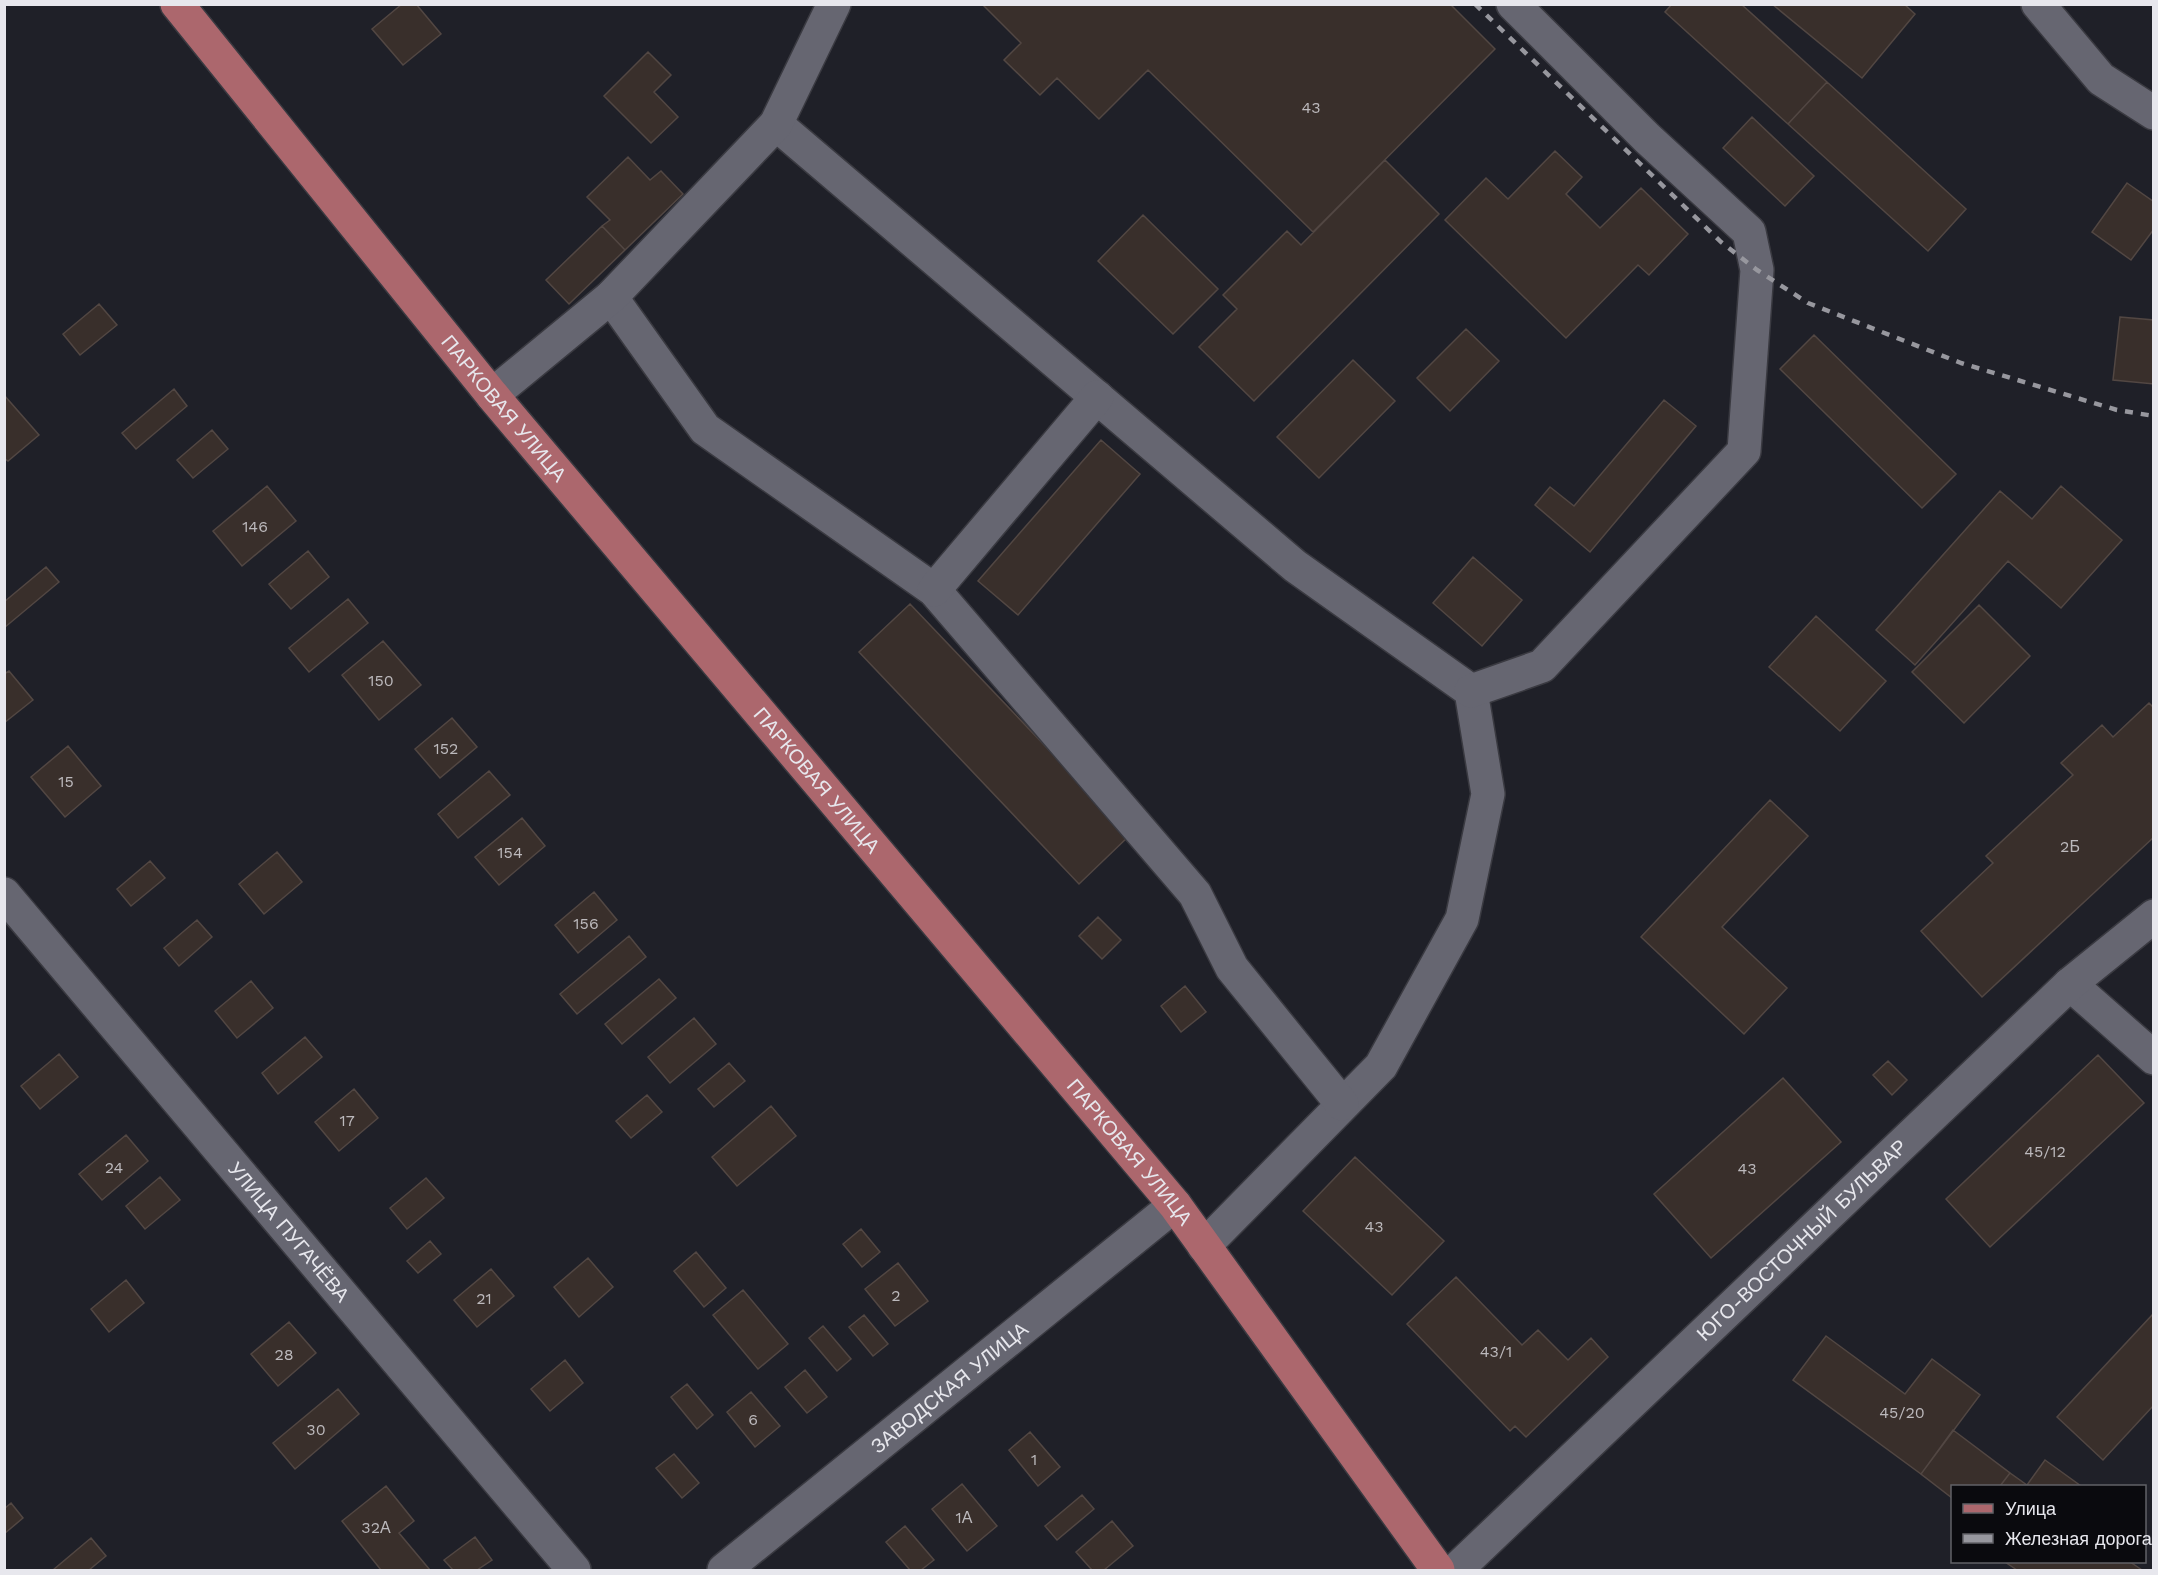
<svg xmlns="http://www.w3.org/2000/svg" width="2158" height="1575" viewBox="0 0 2158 1575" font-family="'Work Sans',sans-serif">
	<rect width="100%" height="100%" fill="#1f2028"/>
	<!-- building -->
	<path fill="#392f2b" stroke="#524743" stroke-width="1.5" d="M402 4H416L441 34 403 65 372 29Z
		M982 4H1450L1495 49 1313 232 1148 70 1099 119 1057 78 1040 95 1004 60 1021 43Z
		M1672 4H1741L1827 82 1788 124 1665 12Z
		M1772 4H1904L1915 14 1862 78Z
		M648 52 671 75 654 92 678 117 651 143 604 96Z
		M1827 82 1966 209 1928 251 1788 124Z
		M1752 117 1814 176 1785 206 1723 148Z
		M1555 151 1582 177 1566 194 1600 228 1641 188 1688 234 1649 275 1638 265 1566 338 1445 220 1486 178 1508 199Z
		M628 157 650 180 661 171 683 194 625 250 602 226 610 220 587 197Z
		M1385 160 1439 214 1254 401 1199 347 1237 309 1223 295 1287 231 1301 245Z
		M2127 183 2154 202V229L2131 260 2092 232Z
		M1143 215 1218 289 1173 334 1098 261Z
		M602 226 625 250 569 304 546 280Z
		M99 304 117 325 80 355 63 334Z
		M2120 317 2154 320V384L2113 380Z
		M1466 329 1499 361 1450 411 1417 378Z
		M1814 335 1956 474 1922 508 1780 369Z
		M1353 360 1395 401 1319 478 1277 437Z
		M174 389 187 406 136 449 122 433Z
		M4 395 39 435 8 461 4 458Z
		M1664 400 1696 426 1590 552 1535 505 1550 487 1574 506Z
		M212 430 228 449 193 478 177 460Z
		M1101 440 1140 474 1018 615 978 581Z
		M267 486 296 521 242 566 213 531Z
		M2061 486 2122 540 2061 608 2008 561 1915 665 1876 630 2000 491 2032 519Z
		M308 551 329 577 291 609 269 584Z
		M1473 557 1522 600 1482 646 1433 603Z
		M46 567 59 582 4 628V602Z
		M348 599 368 623 309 672 289 648Z
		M910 604 1130 835 1079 884 859 652Z
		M1979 605 2030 656 1964 723 1912 672Z
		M1816 616 1886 681 1840 731 1769 667Z
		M383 641 421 685 379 720 342 675Z
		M9 671 33 700 4 723V674Z
		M2149 703 2154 708V837L1982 997 1921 931 1993 863 1986 856 2073 775 2061 763 2102 725 2113 737Z
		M452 718 477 747 440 778 415 749Z
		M68 746 101 786 65 817 31 777Z
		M489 771 510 795 458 838 438 814Z
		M1770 800 1808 836 1722 927 1787 988 1744 1034 1641 937Z
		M522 818 545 846 499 885 475 857Z
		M277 852 302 882 264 914 239 884Z
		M150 861 165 878 131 906 117 889Z
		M594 892 617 920 578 953 555 925Z
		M1098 917 1121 940 1102 959 1079 936Z
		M197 920 212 937 179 966 164 948Z
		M629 936 646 957 577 1014 560 994Z
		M659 979 676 998 622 1044 605 1024Z
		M251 981 273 1008 237 1038 215 1011Z
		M1185 986 1206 1012 1181 1032 1161 1006Z
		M694 1018 716 1044 670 1083 648 1057Z
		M305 1037 322 1057 278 1094 262 1073Z
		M59 1054 78 1077 40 1109 21 1086Z
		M2098 1055 2144 1103 1990 1247 1946 1199Z
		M1888 1061 1907 1080 1892 1095 1873 1075Z
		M729 1063 745 1081 714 1107 698 1089Z
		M1783 1078 1841 1142 1711 1258 1654 1194Z
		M354 1089 378 1118 339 1151 315 1122Z
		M647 1095 662 1112 631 1138 616 1121Z
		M771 1106 796 1136 737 1186 712 1157Z
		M126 1135 148 1161 102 1200 79 1174Z
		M1355 1157 1444 1241 1392 1295 1303 1211Z
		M160 1177 180 1200 145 1229 126 1206Z
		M426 1178 444 1198 407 1229 390 1208Z
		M861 1229 880 1252 862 1267 843 1244Z
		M430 1241 441 1254 418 1273 407 1261Z
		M696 1252 726 1288 704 1307 674 1271Z
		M588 1258 613 1287 579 1317 554 1287Z
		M898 1263 928 1301 895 1326 865 1289Z
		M491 1269 514 1296 477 1327 454 1300Z
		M1456 1277 1522 1345 1538 1330 1568 1360 1591 1338 1608 1357 1526 1437 1515 1426 1510 1431 1407 1324Z
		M126 1280 144 1303 109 1332 91 1309Z
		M743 1290 788 1344 758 1369 713 1315Z
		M2154 1313V1405L2103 1460 2057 1417Z
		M864 1315 888 1344 873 1356 849 1327Z
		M289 1322 316 1353 278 1386 251 1354Z
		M823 1326 851 1359 837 1371 809 1338Z
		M1826 1336 1905 1394 1932 1359 1980 1395 1921 1474 1793 1380Z
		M565 1360 583 1383 550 1411 531 1389Z
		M805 1370 827 1397 807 1413 785 1387Z
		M687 1384 713 1415 697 1429 671 1397Z
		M338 1389 359 1414 295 1469 273 1443Z
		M751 1392 780 1426 755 1447 727 1412Z
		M1953 1430 2010 1473 2000 1486H1952V1498L1921 1474Z
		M1030 1432 1060 1467 1038 1486 1009 1450Z
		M674 1454 699 1483 682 1498 656 1468Z
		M2045 1460 2081 1486H2000L2010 1473 2027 1485Z
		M962 1484 997 1526 967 1551 932 1509Z
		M386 1486 414 1521 399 1533 430 1570H381L342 1521Z
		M1082 1495 1094 1509 1057 1540 1045 1526Z
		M11 1503 23 1518 4 1534V1509Z
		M1112 1521 1133 1546 1104 1570H1092L1076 1552Z
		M905 1526 934 1560 921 1570H910L886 1542Z
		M475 1537 492 1560 477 1570H453L444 1560Z
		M91 1538 106 1556 89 1570H53Z
		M2005 1562H2130L2142 1570H2017Z"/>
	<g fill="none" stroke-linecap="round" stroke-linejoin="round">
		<defs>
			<g id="minor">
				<path d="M2038 4 2101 79 2154 113"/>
				<path d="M776 124 1295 566 1471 691 1488 794 1462 919 1381 1066 1204 1246"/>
				<path d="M611 297 705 429 934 590 1195 894 1232 968 1342 1104"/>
				<path d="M492 395 611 297 776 124 834 4"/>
				<path d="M934 590 1097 397"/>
				<path d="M1471 691 1542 666 1744 451 1757 270 1749 232 1647 138 1513 4"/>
				<path id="s1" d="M4 894 574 1570"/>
				<path d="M2070 984 2154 1058"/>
				<path id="s2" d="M724 1570 1175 1205"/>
				<path id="s3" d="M1456 1570 2070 984 2154 916"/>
			</g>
			<g id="major">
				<path id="s4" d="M177 4 492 395 1175 1205 1438 1570"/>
			</g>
		</defs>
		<!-- minor casing -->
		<use href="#minor" stroke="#3a3a41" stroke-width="36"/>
		<!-- major casing -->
		<use href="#major" stroke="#3a3a41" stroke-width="36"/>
		<!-- minor -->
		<use href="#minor" stroke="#666671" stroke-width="33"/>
		<!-- major -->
		<use href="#major" stroke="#ac676d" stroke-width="33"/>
		<!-- rail -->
		<path stroke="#97979e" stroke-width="4.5" stroke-dasharray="8 8" stroke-linecap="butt" d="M1475 4 1721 242 1757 270 1808 303 1961 363 2117 410 2154 416"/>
	</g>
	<g text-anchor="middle" stroke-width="4.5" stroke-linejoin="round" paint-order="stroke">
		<!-- number labels -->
		<g font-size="16" fill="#bcb9bc">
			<text x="1311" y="113">43</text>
			<text x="255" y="532">146</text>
			<text x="381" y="686">150</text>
			<text x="446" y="754">152</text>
			<text x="66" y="787">15</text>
			<text x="2070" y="852">2Б</text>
			<text x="510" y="858">154</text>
			<text x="586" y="929">156</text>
			<text x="347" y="1126">17</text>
			<text x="2045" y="1157">45/12</text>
			<text x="114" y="1173">24</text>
			<text x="1747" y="1174">43</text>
			<text x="1374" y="1232">43</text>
			<text x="896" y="1301">2</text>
			<text x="484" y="1304">21</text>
			<text x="1496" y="1357">43/1</text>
			<text x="284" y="1360">28</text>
			<text x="1902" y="1418">45/20</text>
			<text x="753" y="1425">6</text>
			<text x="316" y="1435">30</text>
			<text x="1034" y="1465">1</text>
			<text x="964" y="1523">1А</text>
			<text x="376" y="1533">32А</text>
		</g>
		<!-- street labels -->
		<g font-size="20" fill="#e7e7ed" stroke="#0a0a0e">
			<text dy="7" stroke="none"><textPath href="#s4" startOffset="520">ПАРКОВАЯ УЛИЦА</textPath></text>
			<text dy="7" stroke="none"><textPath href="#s4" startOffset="1006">ПАРКОВАЯ УЛИЦА</textPath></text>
			<text dy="7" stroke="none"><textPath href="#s4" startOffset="1492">ПАРКОВАЯ УЛИЦА</textPath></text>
			<text dy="7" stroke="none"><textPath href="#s1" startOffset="442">УЛИЦА ПУГАЧЁВА</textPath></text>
			<text dy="7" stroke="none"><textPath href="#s3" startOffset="478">ЮГО-ВОСТОЧНЫЙ БУЛЬВАР</textPath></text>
			<text dy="7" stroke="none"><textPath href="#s2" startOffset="290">ЗАВОДСКАЯ УЛИЦА</textPath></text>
		</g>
	</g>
	<!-- border -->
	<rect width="2158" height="1575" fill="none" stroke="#e7e7ed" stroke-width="12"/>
	<!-- legend -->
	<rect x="1951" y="1485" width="195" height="78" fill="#0a0a0e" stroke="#626267" stroke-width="1.5"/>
	<rect x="1963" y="1504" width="30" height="9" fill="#ac676d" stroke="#626267" stroke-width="1.5"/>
	<text x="2005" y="1515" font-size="18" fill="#e7e7ed">Улица</text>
	<rect x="1963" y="1534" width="30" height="9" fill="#97979e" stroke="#626267" stroke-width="1.5"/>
	<text x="2005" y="1545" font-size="18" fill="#e7e7ed">Железная дорога</text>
</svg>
